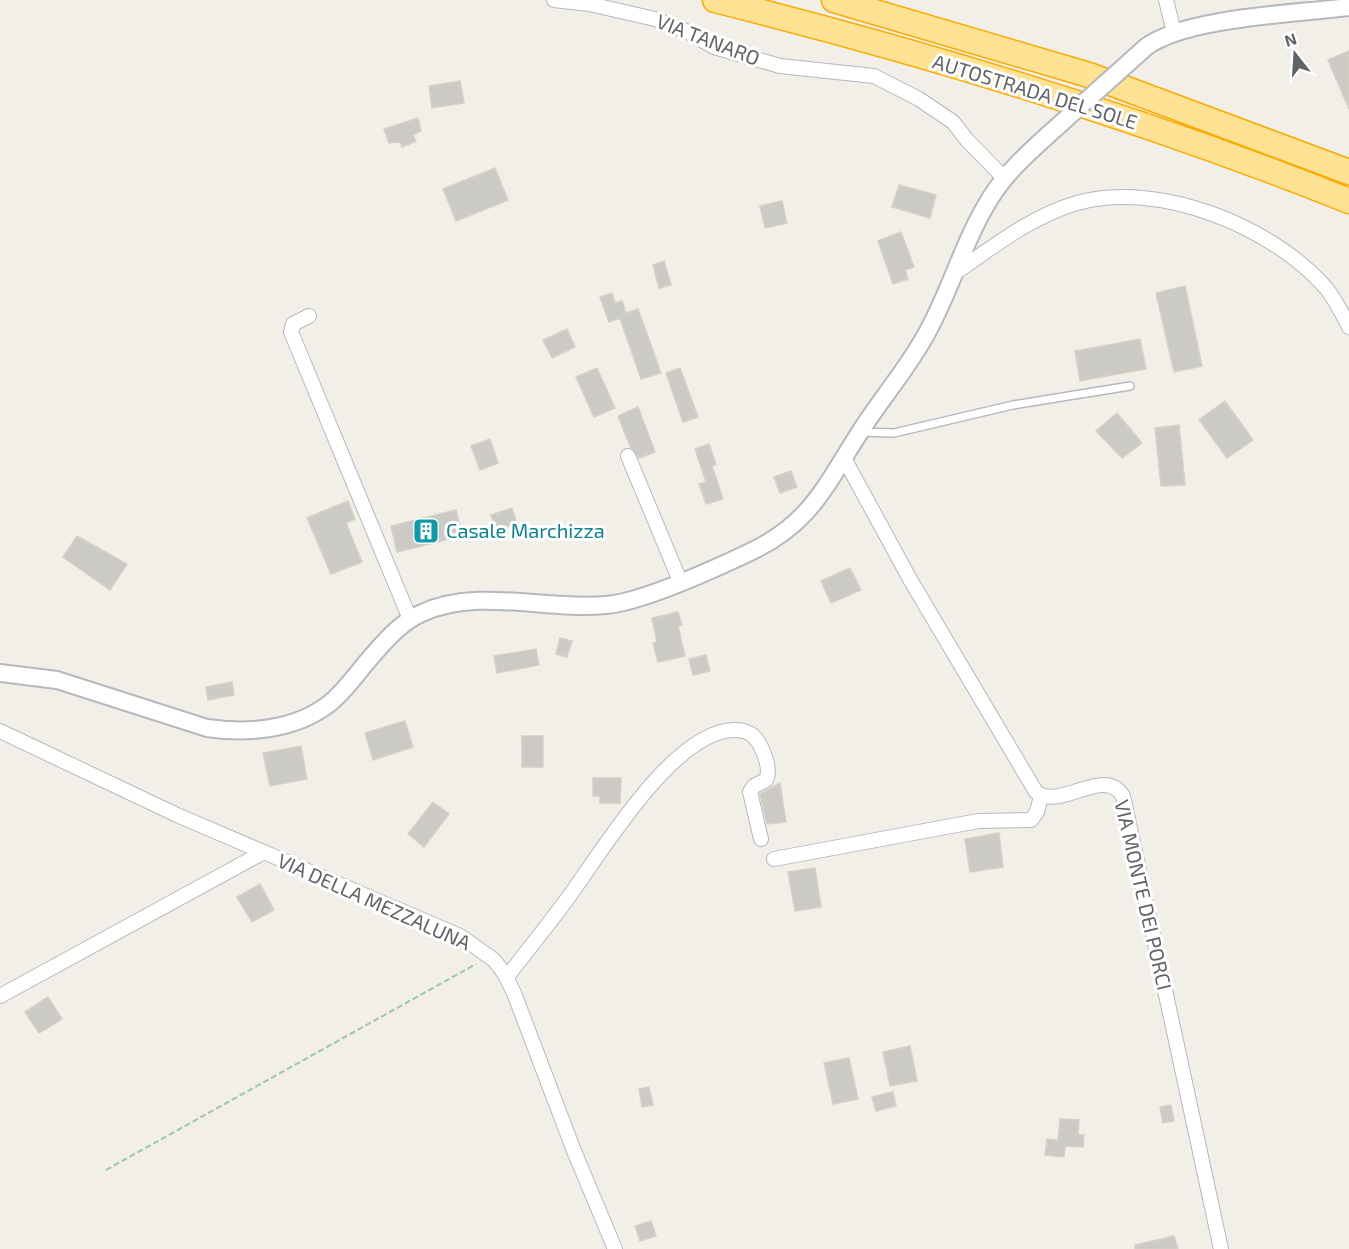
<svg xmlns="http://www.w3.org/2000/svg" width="1349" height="1249" viewBox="0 0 1349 1249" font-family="'Exo 2',sans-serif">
	<rect width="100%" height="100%" fill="#f1efe8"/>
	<!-- building -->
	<path fill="#cccac5" stroke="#d6d1c6" stroke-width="1.5" d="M1349 51V109L1328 60Z
		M460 81 464 103 432 108 429 86Z
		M418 118 421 131 413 135 416 141 402 147 400 142 389 143 384 129Z
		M495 168 508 200 456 221 443 189Z
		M899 185 936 195 930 218 892 207Z
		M782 201 787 223 765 228 760 206Z
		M901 232 914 267 905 270 908 279 893 284 878 241Z
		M664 261 671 285 659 288 653 265Z
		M1185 286 1202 366 1174 372 1156 293Z
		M612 293 615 303 622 301 626 313 638 309 661 373 641 379 620 318 609 322 600 297Z
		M567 329 575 347 552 358 543 340Z
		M1140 339 1146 369 1080 381 1075 351Z
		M597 368 615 408 594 417 576 377Z
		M680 368 698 417 683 422 666 373Z
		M1225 401 1253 440 1227 458 1199 420Z
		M638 407 655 452 639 458 631 448 618 416Z
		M1117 413 1142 443 1122 458 1096 431Z
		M1179 425 1185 485 1161 486 1155 428Z
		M490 439 498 463 480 470 471 446Z
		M709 444 716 464 712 466 723 499 706 504 699 484 706 482 695 449Z
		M791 471 797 487 780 493 774 477Z
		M348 501 355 519 346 523 362 562 331 574 307 518Z
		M512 508 517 524 496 530 491 515Z
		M456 510 462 536 397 552 391 526Z
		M77 536 127 564 110 590 63 557Z
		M850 568 861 590 831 603 821 581Z
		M678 612 682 625 678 626 685 656 658 662 653 643 657 642 652 618Z
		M560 638 572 641 567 657 556 654Z
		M536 649 539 665 497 673 494 656Z
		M706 655 710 671 693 675 689 659Z
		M232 682 234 695 208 700 206 687Z
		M405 721 413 747 373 760 365 733Z
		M522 736H543V767H522Z
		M301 746 307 779 270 786 263 753Z
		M593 778H621L620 803H600V796H593Z
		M780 783 786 822 767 824 760 794Z
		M433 802 449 814 424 847 408 834Z
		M999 833 1003 867 970 872 965 839Z
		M815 868 821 907 795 911 788 872Z
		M260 884 274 910 252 922 237 897Z
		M48 997 62 1019 39 1033 25 1012Z
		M910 1046 917 1081 890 1086 883 1052Z
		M849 1058 858 1099 833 1104 824 1063Z
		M649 1087 653 1105 642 1107 639 1089Z
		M893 1092 896 1106 876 1111 872 1097Z
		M1171 1105 1174 1121 1163 1123 1160 1107Z
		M1060 1119 1079 1120 1078 1135H1084L1083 1147 1065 1146 1064 1157 1045 1155 1047 1139 1058 1140Z
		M651 1221 656 1236 640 1241 635 1226Z
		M1174 1236 1178 1249H1135V1245Z"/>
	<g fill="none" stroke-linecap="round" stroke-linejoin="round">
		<defs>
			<path id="service" d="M860 432 894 433 1013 405 1130 386"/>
			<path id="minor" d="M554 0 589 4 655 19 686 31 714 47 780 66 874 76 919 99 953 122 967 140 1004 178
				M1166 0 1174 32
				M955 273C994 246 1032 216 1077 203 1158 180 1272 226 1326 288 1335 299 1342 313 1349 327
				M309 316 293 324 291 332 410 619
				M628 456 680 581
				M845 460 911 581 1036 792C1061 811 1104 765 1123 796L1221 1249
				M0 731 177 815 460 936 494 960 504 973 514 993 574 1151 615 1249
				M774 859 978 821 1031 820 1037 812 1041 796
				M507 977C527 951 548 925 568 898 601 853 673 731 734 730 747 730 754 734 760 745 765 755 771 770 766 780L754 786 750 792 761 839
				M0 996 262 853"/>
			<path id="tertiary" d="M1146 47C1186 17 1296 14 1349 7
				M0 673 57 680 207 728C248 734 296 730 330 703 346 690 358 672 371 657 386 640 401 622 422 613 479 587 545 611 606 605 643 602 712 570 748 553 811 524 825 486 860 432 882 397 910 366 929 329 952 286 965 238 991 197 1006 173 1027 154 1048 135"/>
			<path id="motorway" d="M715 0C930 54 1144 119 1349 201
				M834 0 1089 75 1349 172"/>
		</defs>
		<!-- service casing -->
		<use href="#service" stroke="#b5b8bc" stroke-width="10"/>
		<!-- minor casing -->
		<use href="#minor" stroke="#b5b8bc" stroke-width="16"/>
		<!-- tertiary casing -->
		<use href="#tertiary" stroke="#b5b8bc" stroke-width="20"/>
		<!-- motorway casing -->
		<use href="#motorway" stroke="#f9ab00" stroke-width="27"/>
		<!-- path -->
		<path stroke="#9cc7a9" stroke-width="2" stroke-dasharray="6 3" stroke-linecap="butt" d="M106 1170 476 964"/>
		<!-- service -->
		<use href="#service" stroke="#fff" stroke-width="7"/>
		<!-- minor -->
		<use href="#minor" stroke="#fff" stroke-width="14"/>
		<!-- tertiary -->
		<use href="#tertiary" stroke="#fff" stroke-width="16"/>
		<!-- motorway -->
		<use href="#motorway" stroke="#fde293" stroke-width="24"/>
		<defs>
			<path id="tertiary-bridge" d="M1048 135 1146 47"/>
		</defs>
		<!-- tertiary-bridge casing -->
		<use href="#tertiary-bridge" stroke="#b5b8bc" stroke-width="20" stroke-linecap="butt"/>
		<!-- tertiary-bridge -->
		<use href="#tertiary-bridge" stroke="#fff" stroke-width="16"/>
	</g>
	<!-- icons -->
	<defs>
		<symbol id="building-square" viewBox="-11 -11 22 22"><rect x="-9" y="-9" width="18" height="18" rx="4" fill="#0f9aa8" stroke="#fff"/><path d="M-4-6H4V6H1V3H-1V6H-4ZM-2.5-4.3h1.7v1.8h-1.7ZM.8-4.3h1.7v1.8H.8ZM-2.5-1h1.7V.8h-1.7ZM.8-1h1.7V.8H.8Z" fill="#fff"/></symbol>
	</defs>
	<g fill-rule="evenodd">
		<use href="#building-square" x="411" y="516" width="30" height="30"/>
	</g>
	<g text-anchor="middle" stroke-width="6" stroke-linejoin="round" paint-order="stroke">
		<!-- street labels -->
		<g font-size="20" fill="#5f6368" stroke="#fff">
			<text transform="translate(708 40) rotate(21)" y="7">VIA TANARO</text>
			<text transform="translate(1035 92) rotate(17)" y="7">AUTOSTRADA DEL SOLE</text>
			<text transform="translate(1143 895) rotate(77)" y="7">VIA MONTE DEI PORCI</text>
			<text transform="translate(374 902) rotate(24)" y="7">VIA DELLA MEZZALUNA</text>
		</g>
		<!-- culture labels -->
		<g font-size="20" fill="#0d838f" stroke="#fff" text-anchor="start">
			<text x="446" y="538">Casale Marchizza</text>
		</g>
	</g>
	<!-- north arrow -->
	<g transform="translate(1295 54) rotate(343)" stroke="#ffffff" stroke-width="4.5" paint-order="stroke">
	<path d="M0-4.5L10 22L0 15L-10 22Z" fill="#5f6368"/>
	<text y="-9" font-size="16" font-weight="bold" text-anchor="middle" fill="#5f6368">N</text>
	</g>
</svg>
